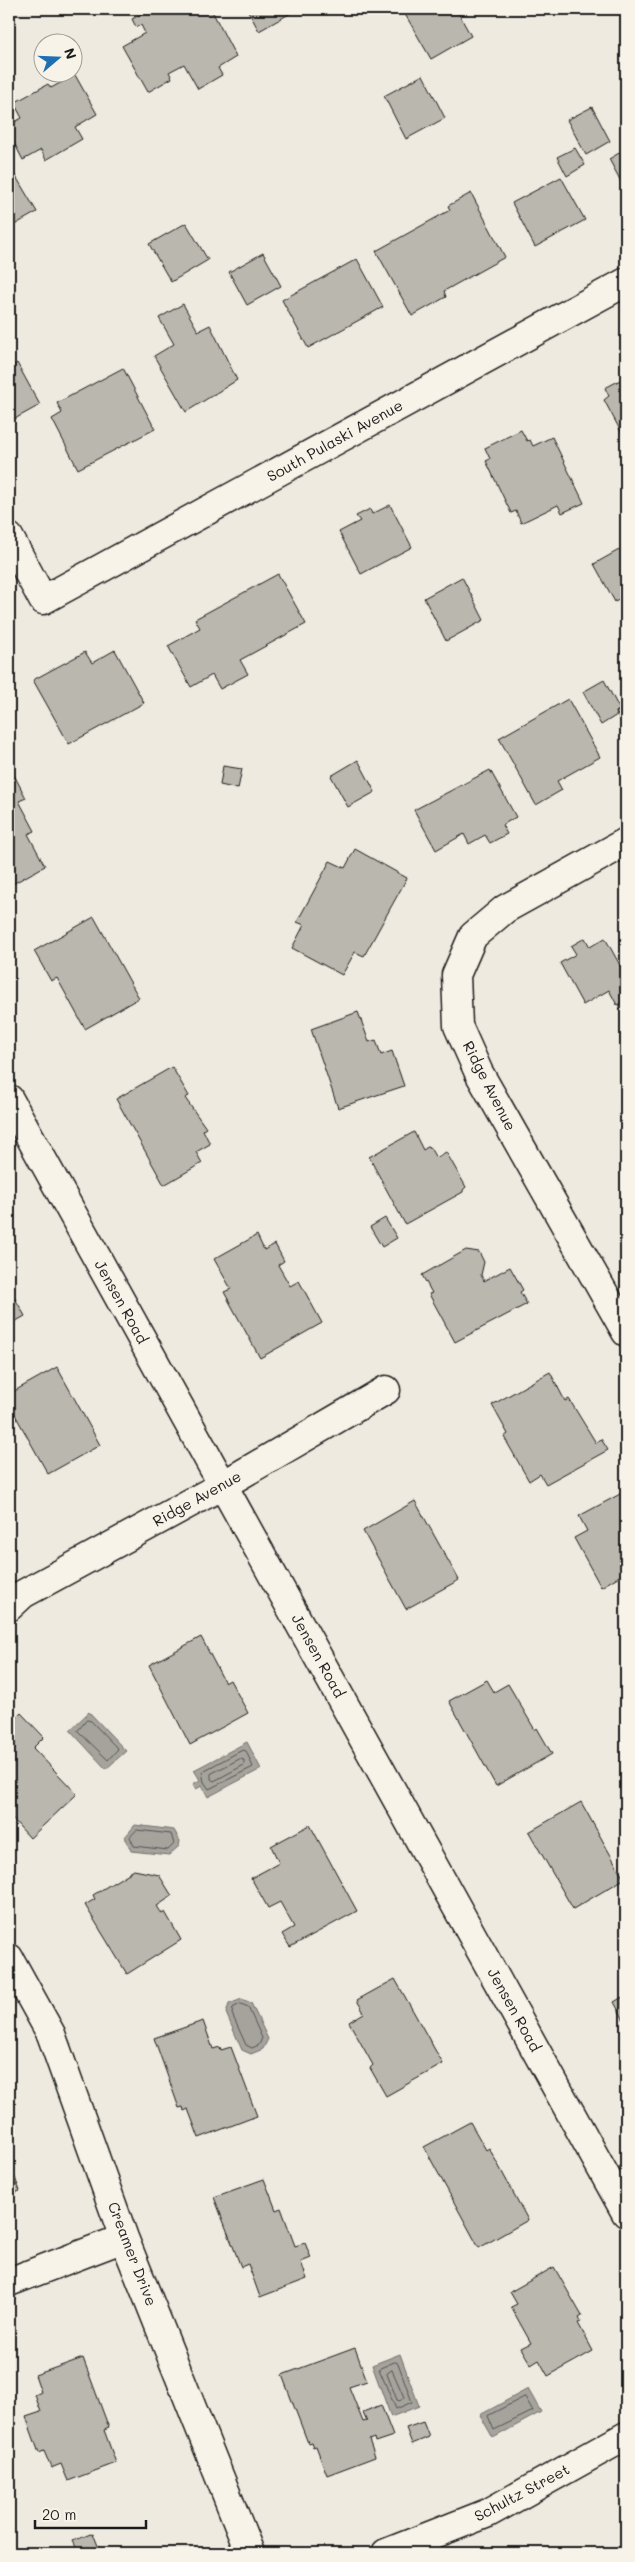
<svg xmlns="http://www.w3.org/2000/svg" width="635" height="2562" viewBox="0 0 635 2562" font-family="Mali,sans-serif">
	<rect width="100%" height="100%" fill="#eeeae0"/>
	<filter id="ink" filterUnits="userSpaceOnUse"><feTurbulence type="fractalNoise" baseFrequency=".02" numOctaves="2"/><feDisplacementMap in="SourceGraphic" scale="10" xChannelSelector="R" yChannelSelector="G"/><feConvolveMatrix kernelMatrix="1 2 1 2 8 2 1 2 1" color-interpolation-filters="sRGB"/></filter>
	<g filter="url(#ink)">
		<!-- water -->
		<path fill="#a6a39d" stroke="#6f6d69" d="M89 1712 126 1751 106 1769 70 1730Z
			M247 1742 261 1769 208 1797 202 1786 196 1789 193 1784 200 1780 194 1770Z
			M135 1825 174 1830 180 1841 179 1846 169 1855 131 1851 125 1837Z
			M242 1999 251 2003 268 2039 263 2049 251 2054 242 2050 226 2013 229 2004Z
			M400 2354 419 2406 391 2417 372 2365Z
			M528 2389 541 2412 493 2438 480 2415Z"/>
		<g fill="none" stroke-linecap="round" stroke-linejoin="round">
			<!-- shore -->
			<path stroke="#535250" stroke-width="1" d="M87 1720 91 1721 118 1749 108 1760 78 1731Z
				M243 1750 246 1751 253 1767 209 1789 204 1782 202 1772Z
				M240 1759 244 1760V1765L214 1781 211 1779V1774Z
				M137 1830 171 1834 174 1844 168 1850 134 1846 130 1837Z
				M241 2004 248 2007 262 2038 259 2045 252 2048 246 2045 232 2014 233 2008Z
				M395 2362 398 2363 412 2402 396 2409 379 2369Z
				M392 2370 404 2397 400 2401 397 2400 387 2374Z
				M525 2397 533 2411 494 2430 488 2416Z"/>
		</g>
		<!-- building -->
		<path fill="#bab7af" stroke="#1c1c1c" d="M151 9H211L236 57 218 68 222 75 198 89 184 64 169 72 172 78 148 92 122 46 145 33 141 25 136 27 132 19Z
			M247 9H298L259 31Z
			M402 9H456L471 36 431 59Z
			M75 75 97 114 75 127 82 139 46 160 41 150 23 160 9 133V125L22 118 14 103 48 84 51 88Z
			M423 75 445 118 406 139 384 96Z
			M592 107 610 141 586 155 567 120Z
			M575 148 585 165 567 176 557 157Z
			M626 149V191L609 159Z
			M15 175 37 212 9 228V179Z
			M561 177 585 220 535 247 512 203Z
			M471 193 505 257 444 291 446 297 412 316 376 251 450 210 448 206Z
			M186 223 208 260 171 282 149 244Z
			M263 253 281 286 247 305 229 272Z
			M357 259 383 307 308 348 282 300Z
			M183 304 198 331 210 325 237 380 186 412 154 356 174 344 159 318Z
			M17 363 40 405 9 422V368Z
			M123 368 155 429 78 469 52 419 62 413 57 403Z
			M626 377V441L604 400 609 396 605 388Z
			M521 430 527 441 530 440 533 446 552 437 584 503 562 513 558 505 521 523 516 511 511 513 486 461 490 459 485 448Z
			M390 505 412 547 361 574 339 532 360 521 356 516 370 509 372 514Z
			M626 546V596L615 602 594 564Z
			M278 574 306 624 240 660 248 674 220 689 212 675 191 687 168 646 200 628 195 619Z
			M462 577 484 620 446 641 424 598Z
			M115 650 144 703 69 744 33 680 85 652 92 663Z
			M604 680 620 710 616 712 617 715 601 725 583 692Z
			M568 699 600 757 557 781 562 790 536 805 499 738Z
			M626 706V731L616 712Z
			M358 760 375 792 348 807 331 776Z
			M223 766 242 769 238 789 220 785Z
			M490 770 516 817 502 825 507 834 490 843 485 835 469 844 464 834 436 850 414 810Z
			M14 775 26 798 19 801 35 831 28 834 45 866 9 886V778Z
			M355 849 407 878 364 956 355 952 342 975 292 948 304 925 297 922 330 861 345 868Z
			M94 917 139 998 85 1029 57 978 51 981 34 951Z
			M585 938 590 947 605 938 626 976V1000L617 1005 609 990 583 1005 560 963 576 954 571 946Z
			M358 1012 369 1042 376 1040 381 1055 392 1051 404 1086 338 1108 311 1029Z
			M172 1067 189 1096 185 1098 206 1128 203 1130 210 1144 196 1152 202 1163 164 1185 116 1099Z
			M626 1105V1121L619 1109Z
			M414 1132 423 1150 429 1146 436 1158 446 1152 466 1187 463 1190V1192L405 1224 369 1157Z
			M385 1218 397 1238 382 1247 370 1227Z
			M257 1235 264 1250 275 1244 284 1261 278 1265 290 1286 299 1281 322 1323 260 1358 224 1292 231 1289 214 1259Z
			M466 1250 479 1252 484 1262 481 1275 484 1281 510 1267 523 1290 520 1292 527 1304 455 1342 429 1294 432 1293 422 1275Z
			M9 1288 25 1316 9 1325Z
			M57 1367 100 1445 48 1474 9 1404V1394Z
			M550 1372 565 1401 569 1399 596 1443 601 1439 608 1450 546 1484 540 1474 529 1481 504 1437 508 1434 492 1405Z
			M622 1493 626 1501V1572L601 1587 574 1538 587 1531 579 1516Z
			M415 1501 459 1580 406 1609 363 1531Z
			M201 1637 225 1683 230 1680 248 1713 190 1745 149 1665Z
			M487 1680 494 1692 508 1684 535 1730 537 1728 552 1754 496 1786 449 1701Z
			M21 1713 44 1737 33 1748 77 1794 30 1838 9 1815V1725Z
			M581 1802 624 1879 573 1909 529 1832Z
			M310 1825 357 1911 290 1947 282 1934 294 1927 280 1902 268 1908 251 1878 279 1863 271 1846Z
			M134 1870 159 1875 172 1896 157 1906 162 1914 165 1912 181 1940 127 1974 85 1905 95 1899 93 1895Z
			M395 1979 443 2064 386 2096 370 2068 373 2065 349 2022 364 2013 357 2000Z
			M626 1995V2024L614 2002Z
			M203 2021 213 2049 220 2047 221 2050 231 2047 257 2116 199 2138 188 2109 184 2111 183 2107 179 2108 154 2038Z
			M470 2122 486 2150 489 2148 528 2220 479 2248 424 2147Z
			M9 2162 20 2191 9 2195Z
			M264 2179 276 2210 281 2208 295 2246 305 2243 311 2258 301 2262 307 2279 260 2297 248 2264 241 2267 214 2197Z
			M554 2267 582 2316 579 2318 581 2322 578 2323 593 2351 548 2376 539 2360 531 2365 521 2348 531 2343 511 2307 517 2304 510 2292Z
			M355 2348 367 2381 349 2387 363 2422 367 2421 363 2412 381 2405 393 2436 375 2442 374 2438 369 2440 375 2457 327 2475 316 2446 313 2447 311 2442 308 2443 282 2375Z
			M83 2358 109 2428 104 2430 116 2463 68 2481 61 2464 51 2468 44 2451 39 2453 26 2417 41 2412 35 2395 41 2392 35 2375Z
			M423 2422 429 2437 412 2444 406 2428Z
			M93 2533 100 2551 79 2553 73 2541Z
			M626 2543V2553H608Z"/>
		<g fill="none" stroke-linecap="round" stroke-linejoin="round">
			<defs>
				<path id="street" d="M9 537 43 600 626 282
					M626 842 505 909 473 936 456 975 458 1026 479 1073 626 1332
					M9 1099 626 2213
					M9 1607 23 1594 223 1485 386 1390
					M9 1958 51 2034 124 2238 250 2553
					M9 2282 124 2238
					M386 2553 488 2513 626 2436"/>
			</defs>
			<!-- street casing -->
			<use href="#street" stroke="#1c1c1c" stroke-width="31"/>
			<!-- street -->
			<use href="#street" stroke="#f7f3e8" stroke-width="28"/>
		</g>
	</g>
	<g text-anchor="middle" stroke-width="4.5" stroke-linejoin="round" paint-order="stroke">
		<!-- street labels -->
		<g font-size="15" fill="#1c1c1c" stroke="#f7f3e8">
			<text transform="translate(335 441) rotate(-29)" y="5">South Pulaski Avenue</text>
			<text transform="translate(489 1086) rotate(63)" y="5">Ridge Avenue</text>
			<text transform="translate(121 1302) rotate(61)" y="5">Jensen Road</text>
			<text transform="translate(197 1499) rotate(-29)" y="5">Ridge Avenue</text>
			<text transform="translate(318 1656) rotate(61)" y="5">Jensen Road</text>
			<text transform="translate(514 2010) rotate(61)" y="5">Jensen Road</text>
			<text transform="translate(132 2254) rotate(69)" y="5">Creamer Drive</text>
			<text transform="translate(522 2493) rotate(-28)" y="5">Schultz Street</text>
		</g>
	</g>
	<!-- margin -->
	<rect width="635" height="2562" fill="none" stroke="#f7f3e8" stroke-width="30"/>
	<rect x="15" y="15" width="605" height="2532" fill="none" stroke="#1c1c1c" stroke-width="2" filter="url(#ink)"/>
	<!-- north arrow -->
	<g transform="translate(58 58) rotate(71)"><circle r="24" fill="#f7f3e8" stroke="#9f9d96"/>
	<path d="M0-4L9 19L0 12L-9 19Z" fill="#1f6fb2"/>
	<text y="-8" font-size="14" font-weight="bold" text-anchor="middle" fill="#1c1c1c">N</text>
	</g>
	<!-- scale -->
	<path d="M35 2520v8h111v-8" fill="none" stroke="#1c1c1c" stroke-width="2.5"/>
	<text x="42" y="2520" font-size="15" fill="#1c1c1c" stroke="#f7f3e8" stroke-width="4" paint-order="stroke">20 m</text>
</svg>
